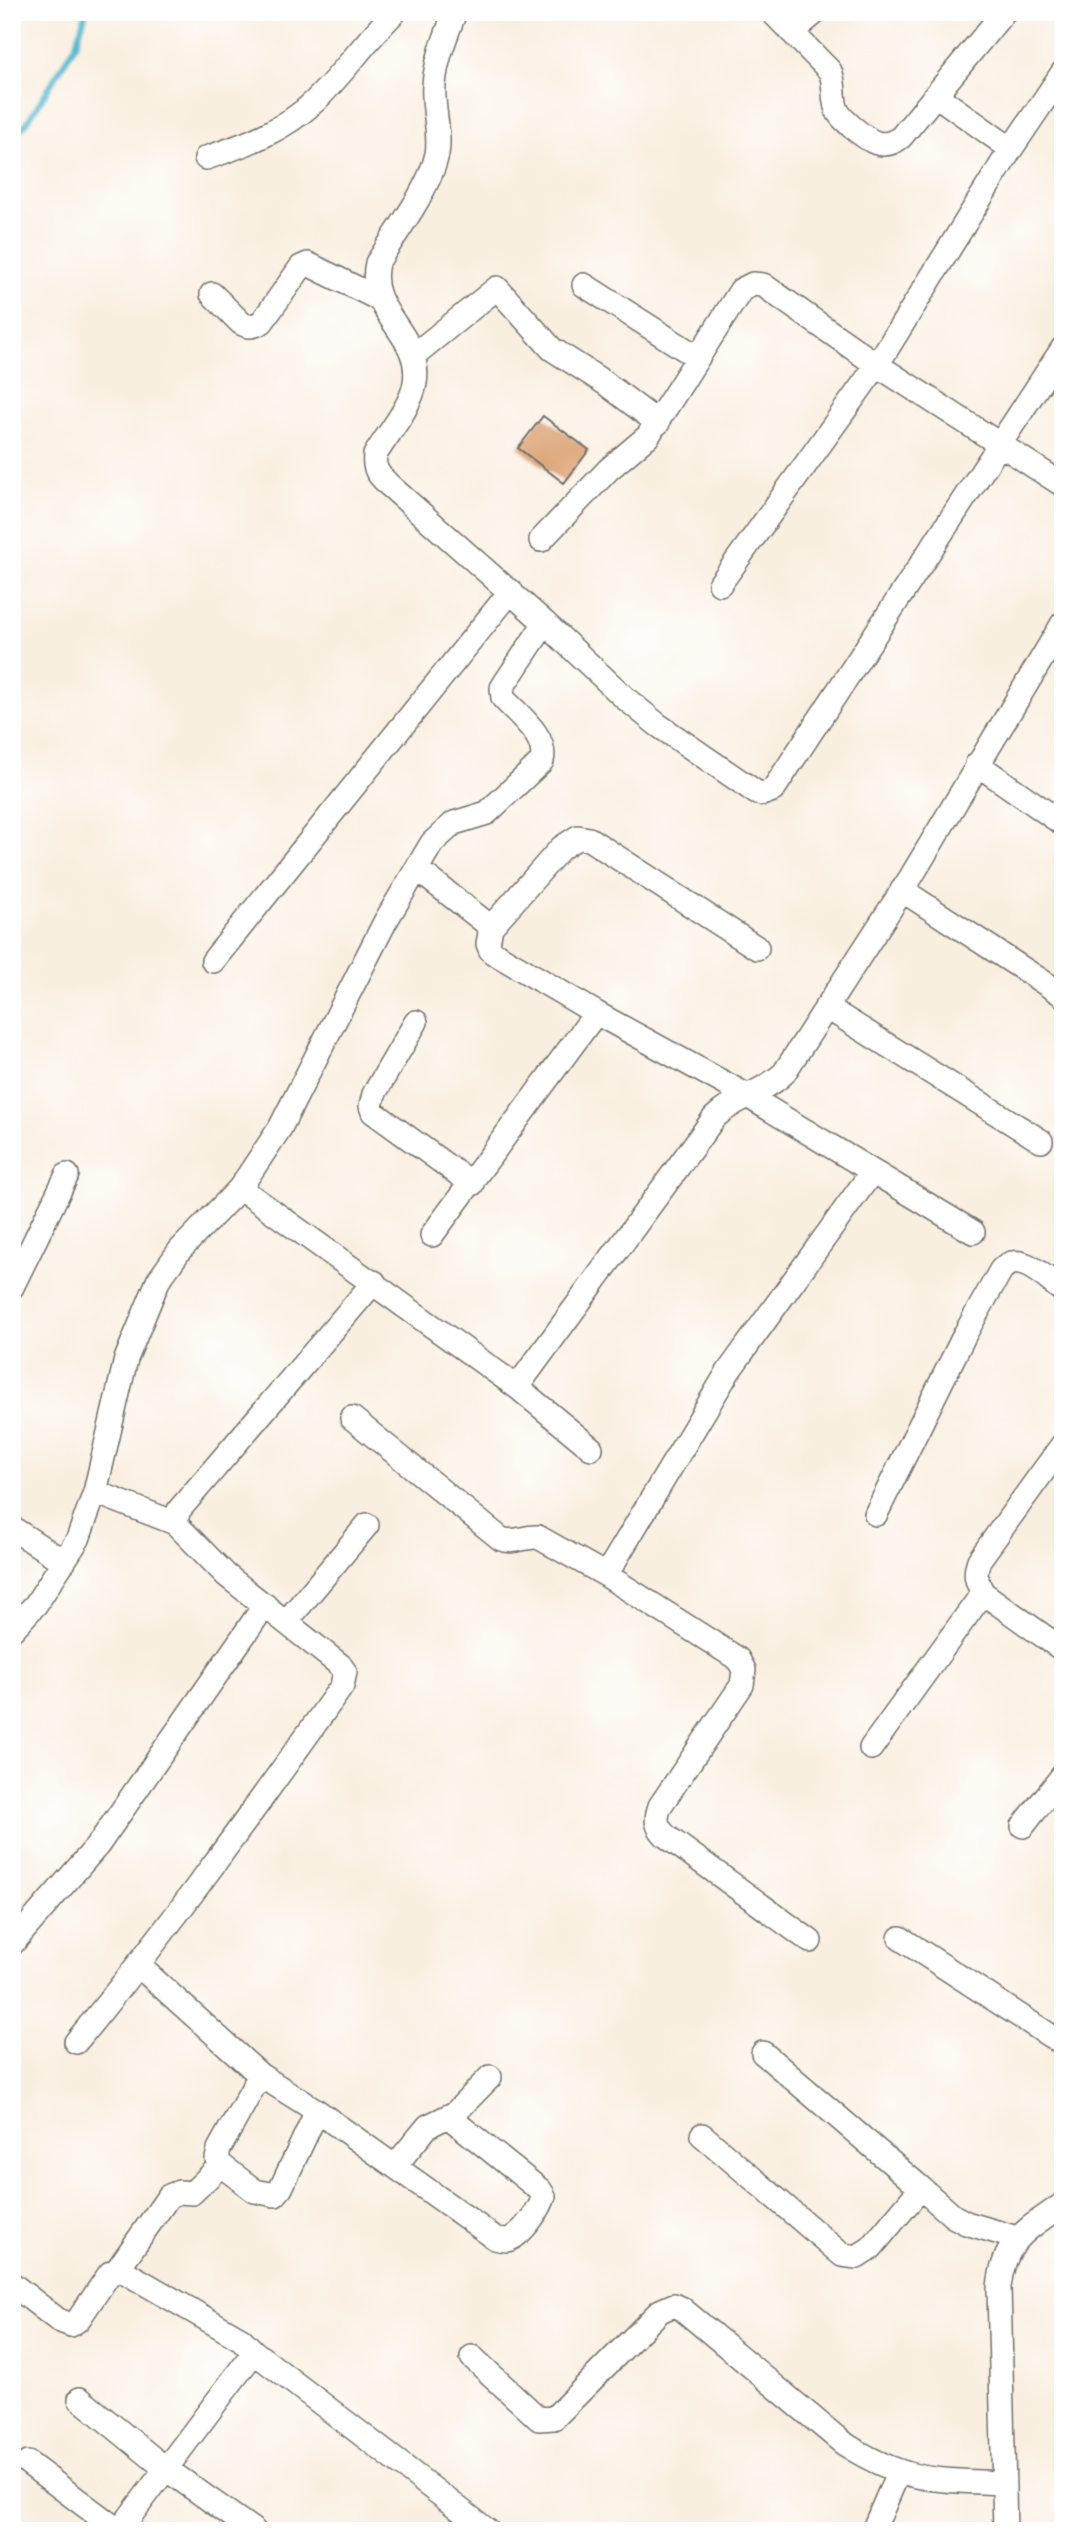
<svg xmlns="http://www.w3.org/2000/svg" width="1075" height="2543" viewBox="0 0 1075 2543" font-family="'Gochi Hand',sans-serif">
	<rect width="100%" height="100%" fill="#fff"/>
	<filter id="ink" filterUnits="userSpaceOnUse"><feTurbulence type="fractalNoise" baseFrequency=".0143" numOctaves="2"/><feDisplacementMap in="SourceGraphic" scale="14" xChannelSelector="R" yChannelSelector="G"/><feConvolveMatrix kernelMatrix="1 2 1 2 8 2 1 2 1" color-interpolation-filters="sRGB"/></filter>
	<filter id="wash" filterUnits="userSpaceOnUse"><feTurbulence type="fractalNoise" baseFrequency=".00686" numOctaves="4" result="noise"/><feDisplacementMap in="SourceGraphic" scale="28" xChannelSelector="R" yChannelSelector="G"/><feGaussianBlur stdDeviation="1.57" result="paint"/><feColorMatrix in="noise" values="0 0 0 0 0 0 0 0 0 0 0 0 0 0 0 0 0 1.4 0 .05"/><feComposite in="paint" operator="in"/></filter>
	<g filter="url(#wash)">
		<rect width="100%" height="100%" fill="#f9efe0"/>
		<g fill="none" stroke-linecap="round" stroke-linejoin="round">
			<!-- stream -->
			<path stroke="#4db4cc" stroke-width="6" d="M12 137 26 124 76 44 86 12"/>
		</g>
		<g id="blocks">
			<!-- building -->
			<path fill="#d7945f" d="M543 416 589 450 564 483 518 448Z"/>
		</g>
	</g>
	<g filter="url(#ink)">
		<use href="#blocks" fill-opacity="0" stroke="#73706a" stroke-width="2"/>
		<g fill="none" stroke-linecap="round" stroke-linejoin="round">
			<defs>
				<path id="street" d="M772 12 830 71C836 84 832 98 837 110 840 117 847 122 852 127 868 140 882 152 901 137L1004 12
					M792 32 816 12
					M1063 72 1011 149 877 365 1063 485
					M937 96 1011 149
					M206 158C245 145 285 130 315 101 344 73 366 40 395 12
					M584 285 697 357
					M212 294 241 323C249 328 254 326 262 322L301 267 308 264 379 299
					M414 355 497 288 552 349 605 383 658 423
					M541 540 609 469 648 436 741 290 753 284 763 285 877 365 720 584
					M545 623 626 699 658 725 757 793 762 794 773 790 1063 348
					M977 764 1063 824
					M417 869 491 927
					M902 890 1063 995
					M757 948 589 839 578 837 561 848 491 927 488 944 491 951 596 1013 746 1095 973 1232
					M213 961 511 591
					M826 1007 1041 1141
					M416 1022 374 1094 371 1106 373 1112 472 1184
					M240 1188 517 1387 591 1448
					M432 1235 596 1013
					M12 1287 67 1175
					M517 1387 714 1118C736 1097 765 1092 784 1073L911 877 1063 623
					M352 1418 501 1539C515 1544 524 1536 538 1537L606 1575 728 1372 872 1172
					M1063 1444 979 1560C974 1574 976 1581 983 1593L1063 1650
					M95 1492 175 1523
					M876 1514 965 1334 1001 1270C1020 1249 1046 1279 1063 1291
					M12 1528 64 1562
					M606 1575 738 1659 744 1670 742 1685 660 1806C655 1820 656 1826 666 1836L810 1941
					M287 1621 367 1525
					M12 1630 36 1604 78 1539 95 1492 126 1359 158 1281 180 1250 240 1188 280 1128 385 922 432 843 454 823 487 813 542 761C548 736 518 715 503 698L502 688 505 683 545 623 389 485C379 475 373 470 375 455 387 435 412 405 415 383 423 333 365 314 377 263 396 233 430 188 437 154 441 132 432 108 434 85 436 59 446 36 455 12
					M871 1748 983 1593
					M1023 1826 1063 1775
					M900 1938 1063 2044
					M12 1944 98 1845 265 1605
					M139 1966 260 2075 317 2111 495 2238C498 2239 504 2240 507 2240 520 2238 541 2208 544 2196L540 2190 449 2117
					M76 2042C170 1928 256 1807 342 1686L345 1672 340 1665 226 1575 175 1523 179 1510 374 1282
					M763 2053 921 2188
					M260 2075 219 2149 217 2159 221 2165 255 2191 275 2195 281 2188 317 2111
					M702 2135 842 2255 857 2257 871 2248 921 2188 953 2216 966 2223 1017 2238
					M395 2166 428 2126 455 2113 490 2077
					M117 2270 169 2196 179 2192 192 2193 221 2165
					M12 2284 58 2320 71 2325 78 2320 110 2273 117 2270 125 2272 241 2339 254 2352 488 2531
					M472 2357 539 2419 554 2418 660 2311 674 2305 681 2308 843 2443C904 2482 933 2480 1002 2483
					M80 2399 166 2469 254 2531
					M28 2463 119 2531
					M119 2531 254 2352
					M873 2531 898 2473
					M1005 2531 999 2287C1004 2239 1027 2230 1063 2204"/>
			</defs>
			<!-- street casing -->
			<use href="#street" stroke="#73706a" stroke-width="26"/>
			<!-- street -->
			<use href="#street" stroke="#fff" stroke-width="23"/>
		</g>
	</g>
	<!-- margin -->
	<rect width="1075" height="2543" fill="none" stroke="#fff" stroke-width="42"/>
</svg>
